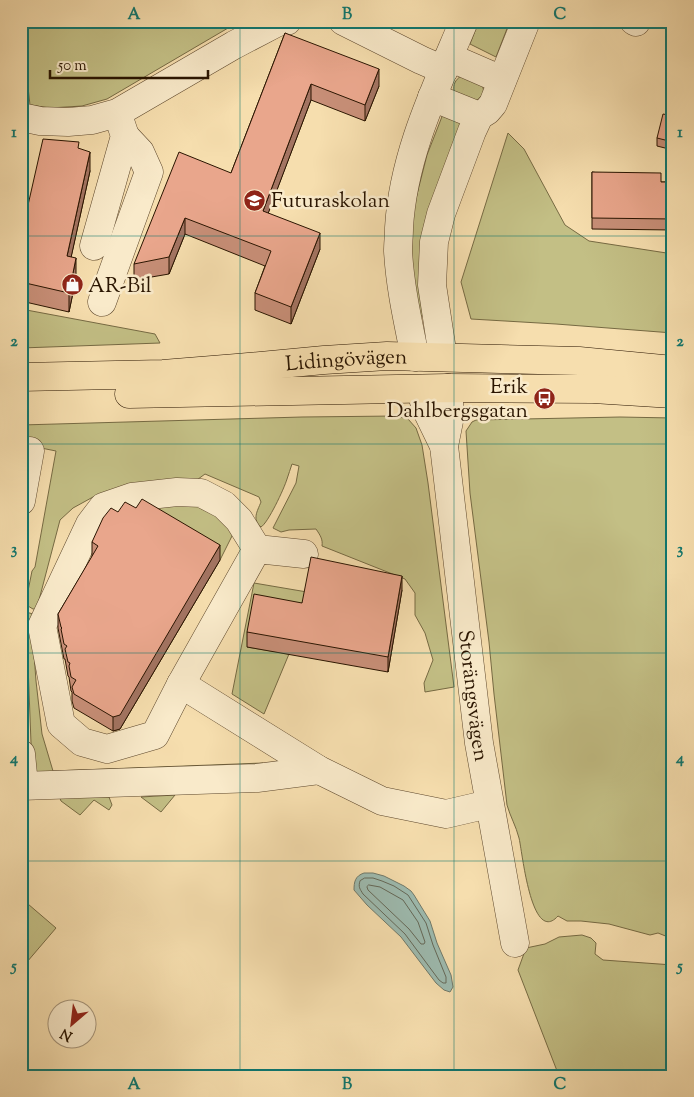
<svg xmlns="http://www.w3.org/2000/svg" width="694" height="1097" viewBox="0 0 694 1097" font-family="'Sorts Mill Goudy',serif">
	<rect width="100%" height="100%" fill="#f6deae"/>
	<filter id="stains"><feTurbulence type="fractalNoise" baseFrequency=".004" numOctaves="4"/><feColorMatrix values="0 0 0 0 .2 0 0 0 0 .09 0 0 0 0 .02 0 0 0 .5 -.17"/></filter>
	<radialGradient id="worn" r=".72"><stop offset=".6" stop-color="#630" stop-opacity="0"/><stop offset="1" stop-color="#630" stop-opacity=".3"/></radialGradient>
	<!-- green -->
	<path fill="#c3bf85" stroke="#766a43" d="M21 21H240L107 99 82 106 50 108 30 105 28 87 21 85Z
		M479 21H510L496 57 470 44Z
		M461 76 482 84C485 92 483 96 476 101L454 91C453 85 455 80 461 76Z
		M443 114 470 125 426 316H419L410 253 412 214 427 155Z
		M508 133 524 149 565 225 589 241 673 254V333L556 324 471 319 461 282Z
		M21 309 155 334 160 343 21 348Z
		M395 416 408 419 416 428 422 445 428 483 454 687 425 692 424 683 433 660 425 633 415 615V593L405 579 322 546C323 539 320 535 316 529L289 530 281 532 273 528 296 483 299 466 292 464C290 469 289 474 287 479 284 489 268 523 261 527 252 519 257 512 261 502L259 497 205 474 190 485 115 491 93 497 73 508 60 520 39 600 36 609H33L28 606 26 601 32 571 35 567 56 451 21 444V425L302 417Z
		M620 417 673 418V939L658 933 650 935 609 924 581 921H567L558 916C531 946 522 849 519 838 516 826 510 816 507 805L494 694 489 642 470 493 466 431 472 422 476 420Z
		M191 503 214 512 234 532 220 560 142 513 154 505Z
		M254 583 307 592 302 618 247 647 289 654 264 714 232 694Z
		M26 612 33 614V640L36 681 42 734 53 771 263 763 262 765 36 775 32 769Z
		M175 795 161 812 141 797Z
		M59 796 109 797 112 805 109 810 94 800 80 815 61 801Z
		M21 898 56 928 21 969Z
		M582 935 591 938 596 943 595 954 603 960 673 965V1076H559L518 970 526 948 545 944 559 937Z"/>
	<!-- water -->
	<path fill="#9dbbb0" stroke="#6f796a" d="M364 873H373L384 876 404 886 411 891 414 895 430 921 437 943 451 975 453 987 450 992 444 990 436 983 401 937 367 905 354 890C354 882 355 876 364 873Z"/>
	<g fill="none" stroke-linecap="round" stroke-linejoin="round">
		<!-- shore -->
		<path stroke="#646858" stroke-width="1" d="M365 878H373L382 881 394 886 408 895 426 923 433 945 446 977V983H443L439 980 405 934 363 894C360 889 358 887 360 881Z
			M369 885 380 887 403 900 418 922 425 942 424 944H421L409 929 368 890 367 887Z"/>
		<defs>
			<g id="minor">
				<path d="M343 21 421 60 444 70"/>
				<path d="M634 21 636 22"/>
				<path d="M449 57 502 80"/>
				<path d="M432 97 479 116"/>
				<path d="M21 117 40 121 68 122 92 120 117 113 234 45 278 22 287 21"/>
				<path d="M94 246 125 136 120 121"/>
				<path d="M102 302 149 172 140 152 125 136"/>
				<path d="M415 357C408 322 400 287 398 251 398 244 399 236 399 228 403 155 436 88 464 21"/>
				<path d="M443 357 432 285 434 242 441 214 472 131 479 116 487 111 493 104 526 21"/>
				<path id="s1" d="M421 390 426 409 444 446 479 743 515 943"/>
				<path d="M444 446 450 416 448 388"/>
				<path d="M21 501 30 451"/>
				<path d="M257 549 239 520 224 505 201 493 177 492 132 497 103 507 90 524 42 626 61 724 82 742 107 749 155 735 181 684 257 549 304 554"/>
				<path d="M181 684 319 770 382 801 446 814 489 804"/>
				<path d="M21 754 24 785"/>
				<path d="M21 786 257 778 319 770"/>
			</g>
			<g id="major">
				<path id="s2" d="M21 377 163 374 237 368 324 360 387 356 579 361 673 370"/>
				<path d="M129 394 448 388 593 389 673 394"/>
			</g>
		</defs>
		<!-- minor casing -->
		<use href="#minor" stroke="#5d472c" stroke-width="29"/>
		<!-- major casing -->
		<use href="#major" stroke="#2a1501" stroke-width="29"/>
		<!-- minor -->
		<use href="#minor" stroke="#f9eaca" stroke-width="28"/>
		<!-- major -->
		<use href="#major" stroke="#f6deae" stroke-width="28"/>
	</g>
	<!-- wall -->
	<path fill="#c88f78" stroke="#2a1501" d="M285 33 379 86 365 121 311 100 268 213 320 249 291 324 255 310V293L265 266 185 234 169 274 134 280V264L231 173Z
		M673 116V150L657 146V138Z
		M79 148 90 171 71 257 76 278 69 312 21 301V236Z
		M592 172 661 182H673V230L592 229Z
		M118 512 220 560 120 729 113 731 74 708 72 701V692L71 691 69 677 68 676 65 659H64L58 628V614L92 557V542Z
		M402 590 388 672 247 647V632L302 603Z"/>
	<!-- shaded-wall -->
	<path fill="#a37462" stroke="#2a1501" d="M379 69V86L365 121V105Z
		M311 84V100L263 227V211Z
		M90 152V171L67 276V256Z
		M185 218V234L169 274V257Z
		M320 233V249L291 324V307Z
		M76 258V278L69 312V293Z
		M220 545V560L120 729 113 731V717Z
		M402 576V590L388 672V657Z"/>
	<!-- building -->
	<path fill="#e9a68c" stroke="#2a1501" d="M285 33 379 69 365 105 311 84 263 211 320 233 291 307 255 293 271 251 185 218 169 257 134 264 179 152 231 173Z
		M663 114 673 116V142L657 138Z
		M43 139 79 142 78 148 90 152 67 256 76 258 69 293 21 282V236Z
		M592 172 661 173V182H673V219L592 218Z
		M142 499 220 545 120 715 113 717 74 694 72 687 76 680 71 677 69 666 70 663 68 662 65 649 67 646 64 644 61 629 62 628 61 627 58 614 98 546 92 542 103 518 111 508 118 512 125 502 136 508Z
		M311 557 402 576 388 657 247 632 254 594 302 603Z"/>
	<!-- grid -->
	<path fill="none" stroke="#0f766e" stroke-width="1" stroke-opacity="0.55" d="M240 21V1076M454 21V1076M21 236H673M21 444H673M21 653H673M21 861H673"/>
	<!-- icons -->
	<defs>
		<symbol id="school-disc" viewBox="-11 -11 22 22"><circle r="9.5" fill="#8f2418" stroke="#f9eaca"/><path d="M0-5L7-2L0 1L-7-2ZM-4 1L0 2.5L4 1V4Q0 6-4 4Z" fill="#fff"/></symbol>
		<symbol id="shop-disc" viewBox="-11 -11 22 22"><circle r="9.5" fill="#8f2418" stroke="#f9eaca"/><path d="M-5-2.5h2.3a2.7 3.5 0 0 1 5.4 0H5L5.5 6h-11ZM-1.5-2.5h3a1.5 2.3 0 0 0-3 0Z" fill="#fff"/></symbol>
		<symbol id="bus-disc" viewBox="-11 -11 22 22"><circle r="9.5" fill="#8f2418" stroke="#f9eaca"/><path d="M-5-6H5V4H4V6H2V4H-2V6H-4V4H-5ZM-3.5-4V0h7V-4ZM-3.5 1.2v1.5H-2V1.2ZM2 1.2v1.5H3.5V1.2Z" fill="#fff"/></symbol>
	</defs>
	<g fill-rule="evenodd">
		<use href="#school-disc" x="242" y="188" width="25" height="25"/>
		<use href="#shop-disc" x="60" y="272" width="25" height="25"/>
		<use href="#bus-disc" x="532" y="386" width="25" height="25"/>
	</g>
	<g text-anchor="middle" stroke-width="5" stroke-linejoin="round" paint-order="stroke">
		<!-- poi labels -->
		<g font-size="21" fill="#2a1501" stroke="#f9eaca" text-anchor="start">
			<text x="271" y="207">Futuraskolan</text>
			<text x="88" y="292">AR-Bil</text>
			<text x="528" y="393" text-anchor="end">Erik<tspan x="528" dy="24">Dahlbergsgatan</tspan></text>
		</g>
		<!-- street labels -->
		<g font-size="21" fill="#2a1501" stroke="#f9eaca">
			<text dy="7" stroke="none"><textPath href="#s2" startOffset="326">Lidingövägen</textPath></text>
			<text dy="7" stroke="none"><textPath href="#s1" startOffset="312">Storängsvägen</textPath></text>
		</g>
	</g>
	<!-- margin -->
	<rect width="694" height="1097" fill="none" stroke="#f6deae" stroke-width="55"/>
	<!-- north arrow -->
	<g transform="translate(72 1024) rotate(208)"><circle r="24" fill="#f9eaca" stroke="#a6957a"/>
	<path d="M0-4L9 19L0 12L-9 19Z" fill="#8f2418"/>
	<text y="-8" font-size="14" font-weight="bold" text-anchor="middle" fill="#2a1501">N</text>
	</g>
	<!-- scale -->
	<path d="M50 70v8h158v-8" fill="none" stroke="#2a1501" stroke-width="2.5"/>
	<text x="58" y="70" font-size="15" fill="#2a1501" stroke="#f9eaca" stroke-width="4" paint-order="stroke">50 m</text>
	<rect x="28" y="28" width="638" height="1042" fill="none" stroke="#0f766e" stroke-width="2"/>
	<g font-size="16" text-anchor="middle" font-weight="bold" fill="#0f766e">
		<text x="134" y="19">A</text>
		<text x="347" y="19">B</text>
		<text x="560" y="19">C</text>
		<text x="14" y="137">1</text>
		<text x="680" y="137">1</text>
		<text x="14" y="346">2</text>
		<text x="680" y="346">2</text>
		<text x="14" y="554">3</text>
		<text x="680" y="554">3</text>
		<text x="14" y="763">4</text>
		<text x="680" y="763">4</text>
		<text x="14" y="971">5</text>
		<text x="680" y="971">5</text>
		<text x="134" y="1089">A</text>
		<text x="347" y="1089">B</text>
		<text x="560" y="1089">C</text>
	</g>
	<rect width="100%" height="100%" filter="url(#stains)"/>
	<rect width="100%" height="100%" fill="url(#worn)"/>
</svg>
